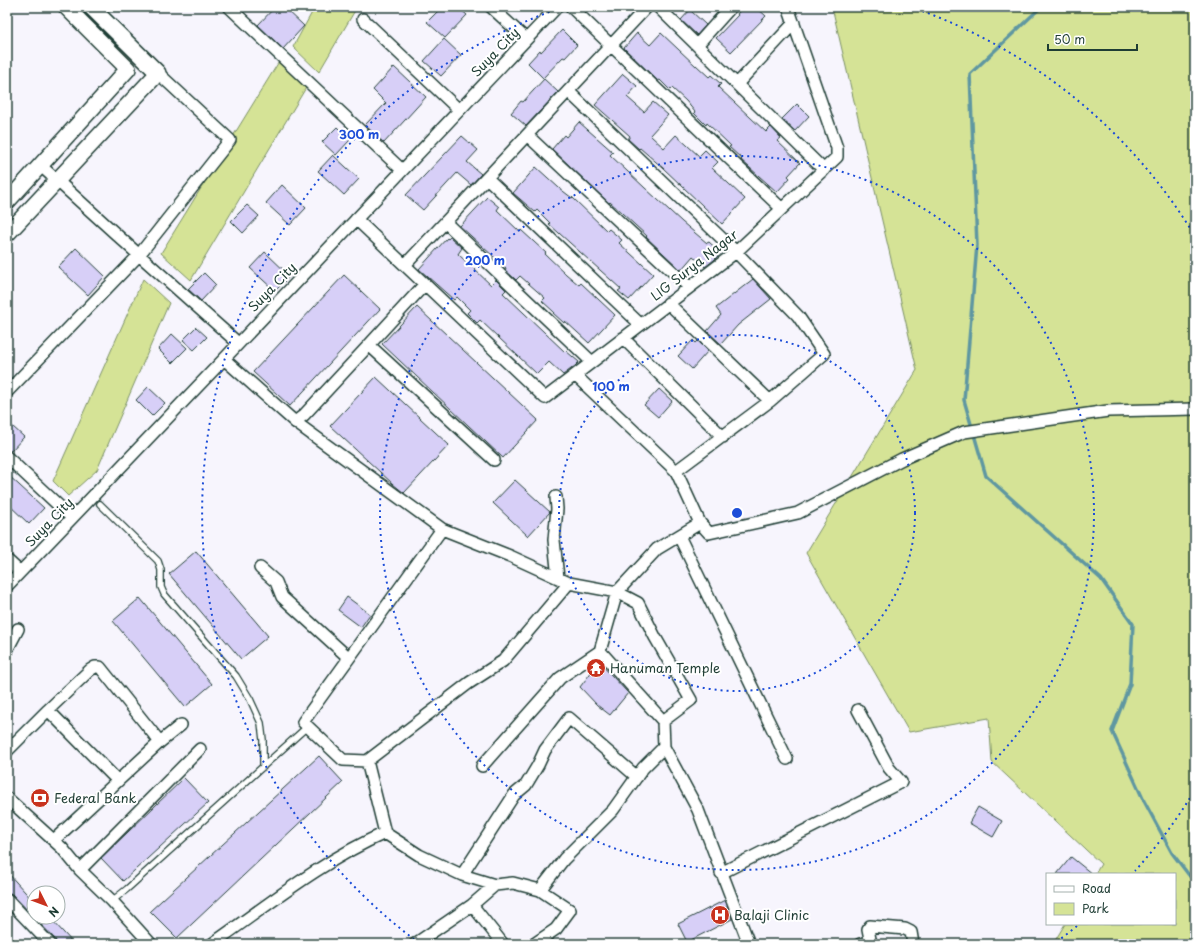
<svg xmlns="http://www.w3.org/2000/svg" width="1202" height="951" viewBox="0 0 1202 951" font-family="'Playpen Sans',sans-serif">
	<rect width="100%" height="100%" fill="#f7f5fd"/>
	<filter id="ink" filterUnits="userSpaceOnUse"><feTurbulence type="fractalNoise" baseFrequency=".025" numOctaves="2"/><feDisplacementMap in="SourceGraphic" scale="8" xChannelSelector="R" yChannelSelector="G"/><feConvolveMatrix kernelMatrix="1 2 1 2 8 2 1 2 1" color-interpolation-filters="sRGB"/></filter>
	<g filter="url(#ink)">
		<!-- green -->
		<path fill="#d5e396" stroke="#7a9065" d="M315 7H357L319 72 293 47Z
			M832 7H1195V944H1053L1065 924H1175V874H1095L1101 864 992 762 989 718 909 732 806 553 917 370Z
			M280 60 307 86 191 280 161 253Z
			M143 279 169 303 97 470 68 496 53 481Z"/>
		<g fill="none" stroke-linecap="round" stroke-linejoin="round">
			<!-- stream -->
			<path stroke="#5e97a1" stroke-width="3.5" d="M1041 7 970 74 977 245 964 400 986 476 1101 579 1133 624 1130 684 1112 731 1144 801 1172 853 1195 883"/>
		</g>
		<!-- building -->
		<path fill="#d7cff7" stroke="#1f3d34" d="M275 7H284L304 26 283 49 258 25Z
			M442 7H458L467 15 445 38 427 22Z
			M744 7H756L766 16 731 52 716 38 738 15 737 14Z
			M690 10 706 25 697 35 681 20Z
			M562 30 577 45 565 58 563 57 543 78 528 63 540 50 541 52Z
			M637 33 650 45 661 33 696 66V65L709 77 711 75 721 84 718 87 766 132 771 127 781 138 777 141 800 163 788 176 790 178 777 192 741 160 742 159 729 147 731 146 707 123 706 125 694 113 695 112 686 101 672 88 670 90 660 80 658 81 624 48Z
			M444 39 461 55 441 76 424 61Z
			M394 67 426 97 384 143 365 125 386 103 373 90Z
			M623 74 637 86 627 97 644 112 653 102 668 115 650 135 651 136 664 148 676 135 699 156 705 150 718 162 712 168 745 199 722 224 663 168 640 148 639 149 628 139 630 136 595 105Z
			M544 79 558 92 526 126 511 113 521 101 523 102Z
			M797 104 809 116 795 131 782 119Z
			M579 122 613 152 610 155 645 188 682 222 707 243 709 242 721 253 714 260 705 267 693 256 681 270 646 237 647 236 635 225 610 202 609 203 552 149 564 135 566 137Z
			M337 127 350 140 336 155 322 142Z
			M462 136 478 150 467 162 481 174 471 185 457 173 423 210 406 195Z
			M333 155 359 179 344 195 318 171Z
			M536 167 559 188 572 198V197L607 231 609 229 622 240 619 243 653 274 629 300 618 291 621 289 549 224 550 223 537 210 535 212 513 193Z
			M282 185 306 208 290 225 266 203Z
			M487 197 499 207 497 210 520 232 521 230 546 253 545 254 566 274 579 285 581 283 615 315 589 343 565 321 564 323 553 313 554 312 542 301 545 298 520 276 516 280 505 270 506 268 460 226Z
			M247 205 259 216 243 233 231 221Z
			M450 237 462 248 458 254 491 285 496 280 506 290 503 293 565 352 566 351 579 362 575 366 563 375 549 362 537 374 480 320 477 323 467 313 470 310 457 297 454 300 419 269 447 238 448 239Z
			M76 248 105 276 88 295 58 267Z
			M265 252 290 276 275 291 250 268Z
			M204 273 216 285 201 301 188 289Z
			M344 275 380 309 290 406 253 372Z
			M753 279 771 299 738 325 721 344 707 331 721 315 716 308Z
			M417 307 538 420 503 458 382 344Z
			M196 327 207 337 194 350 183 340Z
			M172 334 187 348 172 363 158 349Z
			M693 340 696 343 698 341 708 351 692 369 678 356Z
			M376 377 449 445 404 493 393 484 330 426Z
			M148 387 165 403 152 416 136 400Z
			M659 389 672 401 658 417 644 405Z
			M12 426 24 437 11 451 7 450V432Z
			M7 474 44 508 29 524 7 503Z
			M515 480 550 512 528 536 493 503Z
			M196 551 268 636 241 659 169 574Z
			M347 597 370 614 361 627 338 610Z
			M140 598 212 684 185 707 113 621Z
			M599 662 628 693 610 715 597 705 580 687Z
			M319 756 343 782 177 938 150 911Z
			M184 778 208 803 123 881 101 858Z
			M978 807 1002 821 993 837 969 823Z
			M1071 857 1092 874H1057Z
			M7 872 34 902V917H50L53 922V921L74 944H57L55 939 12 894 7 892Z
			M725 900 732 919 687 942 678 924Z"/>
		<g fill="none" stroke-linecap="round" stroke-linejoin="round">
			<defs>
				<path id="lane" d="M100 504 158 561 161 570V587L164 594 236 676 250 699 261 723 263 740V767
					M112 901 127 889 308 726"/>
				<path id="street" d="M229 7 402 170
					M491 7 526 39
					M571 7 781 208
					M658 7 824 170
					M363 19 459 110
					M697 45 731 7
					M737 84 794 23
					M568 91 736 252 798 316 824 354 770 401 676 471
					M527 135 689 287
					M40 165 139 255 230 140 158 73
					M487 178 640 324
					M356 219 545 398 736 252 837 157V148L788 7
					M445 222 592 362
					M405 265 647 7
					M668 303 770 401
					M623 338 723 437
					M369 345 425 284
					M224 359 295 422 442 529 510 556 569 583 617 592 638 603 655 637 691 700 663 721
					M575 375 676 471 700 523 657 549 617 592 600 651 663 721 664 747 698 810 749 944
					M7 392 139 255 238 343
					M295 422 304 415 369 345 494 460
					M7 457 72 518
					M556 497 557 509 554 540 558 578
					M700 523 709 533 798 513 902 459 964 432 1108 411 1195 409
					M442 529 303 722 343 760 367 761 469 683 503 661 569 583
					M679 536 787 759
					M7 560 20 572
					M260 568 276 582 282 597 349 658
					M7 586 224 359 557 7
					M7 650 18 629
					M48 710 118 781
					M160 742 181 725
					M7 751 48 710 90 670 95 667H100L160 742 54 840
					M367 761 385 833
					M482 766 560 678 600 651
					M7 798 62 848 80 870 112 901 151 944
					M80 870 200 749
					M721 873 901 782 889 768 858 710
					M462 875 514 795 526 785 538 765 545 750 569 718 637 777
					M540 890 564 859 613 810 643 768 664 747
					M7 899 50 944
					M472 905 503 944
					M212 944C268 905 323 860 385 833L419 855 462 875 495 885 513 883 540 890 570 910 556 929 534 944
					M415 944 472 905 495 885
					M860 944 869 942 870 939 868 929 870 926 905 929 911 932 913 944"/>
				<path id="secondary" d="M7 202 128 69 66 7
					M7 234 158 73 91 7"/>
			</defs>
			<!-- lane casing -->
			<use href="#lane" stroke="#1f3d34" stroke-width="8"/>
			<!-- street casing -->
			<use href="#street" stroke="#1f3d34" stroke-width="14"/>
			<!-- secondary casing -->
			<use href="#secondary" stroke="#1f3d34" stroke-width="18"/>
			<!-- lane -->
			<use href="#lane" stroke="#fff" stroke-width="5.5"/>
			<!-- street -->
			<use href="#street" stroke="#fff" stroke-width="11"/>
			<!-- secondary -->
			<use href="#secondary" stroke="#fff" stroke-width="15"/>
		</g>
	</g>
	<!-- distance rings -->
	<g fill="none" stroke="#1d4ed8" stroke-width="2" stroke-dasharray="2 4">
		<circle cx="737" cy="513" r="178"/>
		<circle cx="737" cy="513" r="357"/>
		<path d="M1193 793A535 535 0 0 1 1135 871M1077 926A535 535 0 0 1 1055 943M419 943A535 535 0 0 1 563 7M911 7A535 535 0 0 1 1193 233"/>
	</g>
	<!-- icons -->
	<defs>
		<symbol id="temple-disc" viewBox="-11 -11 22 22"><circle r="9.5" fill="#c8321e" stroke="#fff"/><path d="M0-6L5-2H3V0L6.5 2.5H4V6H1.5V3h-3V6H-4V2.5H-6.5L-3 0V-2H-5Z" fill="#fff"/></symbol>
		<symbol id="bank-disc" viewBox="-11 -11 22 22"><circle r="9.5" fill="#c8321e" stroke="#fff"/><path d="M-6-4H6V4H-6ZM0-2.3a2.3 2.3 0 1 0 0 4.6a2.3 2.3 0 1 0 0-4.6Z" fill="#fff"/></symbol>
		<symbol id="hospital-disc" viewBox="-11 -11 22 22"><circle r="9.5" fill="#c8321e" stroke="#fff"/><path d="M-5-5h3v3.5h4V-5h3V5h-3V1.5h-4V5h-3Z" fill="#fff"/></symbol>
	</defs>
	<g fill-rule="evenodd">
		<use href="#temple-disc" x="585" y="657" width="22" height="22"/>
		<use href="#bank-disc" x="29" y="787" width="22" height="22"/>
		<use href="#hospital-disc" x="709" y="904" width="22" height="22"/>
	</g>
	<g text-anchor="middle" stroke-width="4" stroke-linejoin="round" paint-order="stroke">
		<!-- street labels -->
		<g font-size="13" fill="#1f3d34" stroke="#fff">
			<text transform="translate(495 52) rotate(-46)" y="5">Suya City</text>
			<text transform="translate(694 265) rotate(-38)" y="5">LIG Surya Nagar</text>
			<text transform="translate(272 287) rotate(-46)" y="5">Suya City</text>
			<text transform="translate(49 522) rotate(-46)" y="5">Suya City</text>
		</g>
		<!-- poi labels -->
		<g font-size="13" fill="#1f3d34" stroke="#fff" text-anchor="start">
			<text x="610" y="673">Hanuman Temple</text>
			<text x="54" y="803">Federal Bank</text>
			<text x="734" y="920">Balaji Clinic</text>
		</g>
	</g>
	<circle cx="737" cy="513" r="6" fill="#1d4ed8" stroke="#fff" stroke-width="2"/>
	<g font-size="12" text-anchor="middle" font-weight="bold" fill="#1d4ed8" stroke="#fff" stroke-width="4" stroke-linejoin="round" paint-order="stroke">
		<text x="359" y="139">300 m</text>
		<text x="485" y="265">200 m</text>
		<text x="611" y="391">100 m</text>
	</g>
	<!-- margin -->
	<rect width="1202" height="951" fill="none" stroke="#fff" stroke-width="24"/>
	<rect x="12" y="12" width="1178" height="927" fill="none" stroke="#1f3d34" stroke-width="1.5" filter="url(#ink)"/>
	<!-- legend -->
	<rect x="1046" y="873" width="130" height="52" fill="#ffffff" stroke="#a5b1ae"/>
	<rect x="1054" y="886" width="20" height="6" fill="#ffffff" stroke="#a5b1ae"/>
	<text x="1082" y="893" font-size="12" fill="#1f3d34">Road</text>
	<rect x="1054" y="903" width="20" height="12" fill="#d5e396" stroke="#a5b1ae"/>
	<text x="1082" y="913" font-size="12" fill="#1f3d34">Park</text>
	<!-- north arrow -->
	<g transform="translate(46 905) rotate(132)"><circle r="19" fill="#ffffff" stroke="#a5b1ae"/>
	<path d="M0-3L7 15L0 10L-7 15Z" fill="#c8321e"/>
	<text y="-6" font-size="11" font-weight="bold" text-anchor="middle" fill="#1f3d34">N</text>
	</g>
	<!-- scale -->
	<path d="M1048 44v6h89v-6" fill="none" stroke="#1f3d34" stroke-width="2"/>
	<text x="1054" y="44" font-size="12" fill="#1f3d34" stroke="#ffffff" stroke-width="3" paint-order="stroke">50 m</text>
</svg>
